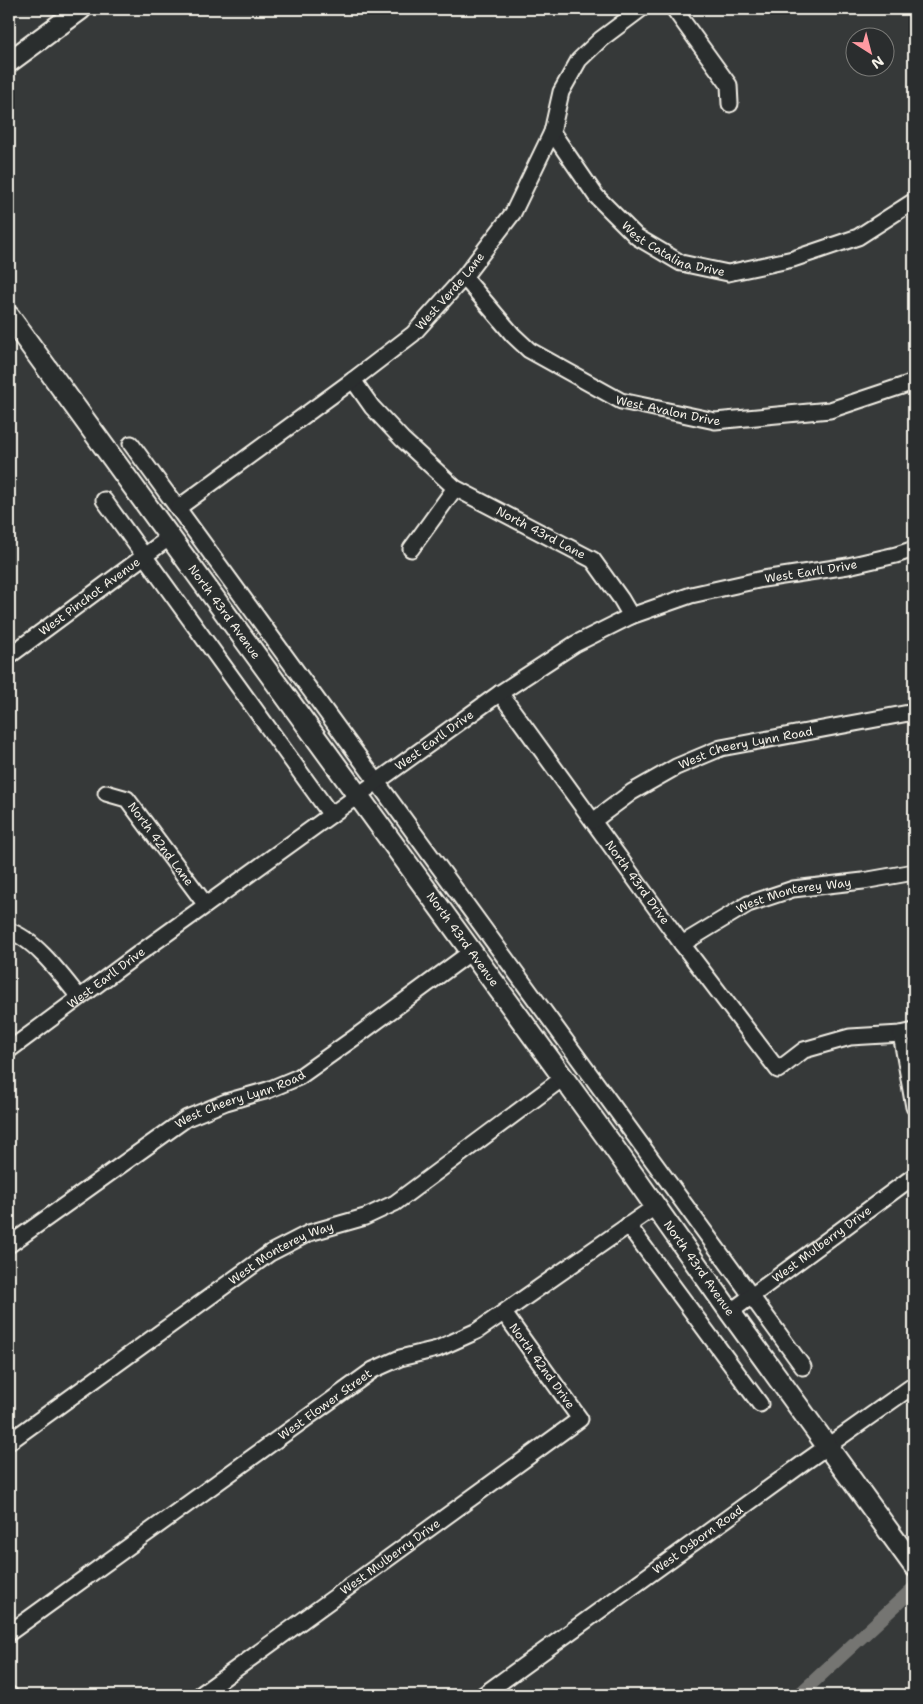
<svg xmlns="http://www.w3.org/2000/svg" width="923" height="1704" viewBox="0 0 923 1704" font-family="'Shantell Sans',sans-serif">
	<rect width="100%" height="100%" fill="#363939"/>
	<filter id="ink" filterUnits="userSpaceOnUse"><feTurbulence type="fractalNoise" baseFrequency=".02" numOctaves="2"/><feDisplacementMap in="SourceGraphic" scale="10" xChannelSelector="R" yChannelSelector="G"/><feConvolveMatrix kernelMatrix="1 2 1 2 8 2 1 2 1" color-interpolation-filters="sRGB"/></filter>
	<g filter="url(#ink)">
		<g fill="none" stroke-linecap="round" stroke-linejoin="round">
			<!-- canal -->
			<path stroke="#757572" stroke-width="14" d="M799 1695 914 1588"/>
			<defs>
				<g id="minor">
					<path d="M674 9 729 85 730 104"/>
					<path id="s1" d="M552 132 596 196 637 237 681 263 728 273 793 259 858 237 914 201"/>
					<path id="s2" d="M464 277 513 335 529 350 621 401 715 421 830 410 914 382"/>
					<path id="s3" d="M353 380 372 407 402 439 455 488 593 560 621 599 631 616"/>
					<path d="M131 444 803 1367"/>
					<path d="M104 500 331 815"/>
					<path id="s4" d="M178 508 353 380 413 334 464 277 513 213 552 132 561 92 579 60 601 39 641 9"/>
					<path d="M411 549 455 488"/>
					<path id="s5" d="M9 656 170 537"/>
					<path id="s6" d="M500 693 682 944 778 1070 804 1050 850 1037 901 1034 914 1031"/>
					<path id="s7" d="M106 793 127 799 206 905"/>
					<path id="s8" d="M593 821 632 792 676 767 721 748 914 712"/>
					<path d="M9 931C35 939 62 976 79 997"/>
					<path id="s9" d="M682 944 748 904 793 889 863 881 914 872"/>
					<path d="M901 1034 914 1107"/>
					<path id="s10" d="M9 1050 141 952 500 693 575 644 631 616 691 595 763 579 848 566 896 555 914 549"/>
					<path d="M628 1225 760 1404"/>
					<path id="s11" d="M9 1245 187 1118 226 1102 268 1090 299 1077 354 1038 471 952"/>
					<path id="s12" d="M730 1312 914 1176"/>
					<path id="s13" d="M9 1442 270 1253 309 1233 365 1217 395 1203 563 1078"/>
					<path id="s14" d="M9 1633 373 1370 400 1358 437 1349 477 1331 656 1206"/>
					<path d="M9 1694 10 1695"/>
					<path id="s15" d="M200 1695 580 1419 504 1313"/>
					<path id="s16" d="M483 1695 805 1462 914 1385"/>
				</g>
				<g id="major">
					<path d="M9 62 81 9"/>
					<path id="s17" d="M9 316 610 1142 730 1312 914 1566"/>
				</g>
			</defs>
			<!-- minor casing -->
			<use href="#minor" stroke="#f4f1e8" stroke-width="19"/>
			<!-- major casing -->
			<use href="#major" stroke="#f4f1e8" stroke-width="24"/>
			<!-- minor -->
			<use href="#minor" stroke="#2a2d2e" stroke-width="15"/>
			<!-- major -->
			<use href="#major" stroke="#2a2d2e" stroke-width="20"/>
		</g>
	</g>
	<g text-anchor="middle" stroke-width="4" stroke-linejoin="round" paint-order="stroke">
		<!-- street labels -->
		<g font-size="12" fill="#f4f1e8" stroke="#2a2d2e">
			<text dy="4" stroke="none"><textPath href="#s1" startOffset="174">West Catalina Drive</textPath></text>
			<text dy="4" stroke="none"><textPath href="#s4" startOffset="349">West Verde Lane</textPath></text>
			<text dy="4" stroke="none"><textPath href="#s2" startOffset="251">West Avalon Drive</textPath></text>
			<text dy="4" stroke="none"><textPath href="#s3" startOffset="246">North 43rd Lane</textPath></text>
			<text dy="4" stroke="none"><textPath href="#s10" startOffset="945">West Earll Drive</textPath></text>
			<text dy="4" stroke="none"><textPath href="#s5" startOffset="100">West Pinchot Avenue</textPath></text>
			<text dy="4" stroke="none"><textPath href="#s17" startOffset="366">North 43rd Avenue</textPath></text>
			<text dy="4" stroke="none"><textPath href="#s10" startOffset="526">West Earll Drive</textPath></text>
			<text dy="4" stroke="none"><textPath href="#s8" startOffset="172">West Cheery Lynn Road</textPath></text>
			<text dy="4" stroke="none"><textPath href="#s7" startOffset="78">North 42nd Lane</textPath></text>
			<text dy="4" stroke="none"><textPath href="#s6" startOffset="234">North 43rd Drive</textPath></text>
			<text dy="4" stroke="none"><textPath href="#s9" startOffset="124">West Monterey Way</textPath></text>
			<text dy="4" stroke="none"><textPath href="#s17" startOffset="771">North 43rd Avenue</textPath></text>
			<text dy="4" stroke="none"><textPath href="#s10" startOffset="121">West Earll Drive</textPath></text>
			<text dy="4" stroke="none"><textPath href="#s11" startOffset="275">West Cheery Lynn Road</textPath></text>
			<text dy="4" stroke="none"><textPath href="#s12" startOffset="114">West Mulberry Drive</textPath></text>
			<text dy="4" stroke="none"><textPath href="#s13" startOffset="332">West Monterey Way</textPath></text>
			<text dy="4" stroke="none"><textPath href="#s17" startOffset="1176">North 43rd Avenue</textPath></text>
			<text transform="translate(542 1366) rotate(54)" y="4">North 42nd Drive</text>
			<text dy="4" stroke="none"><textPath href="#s14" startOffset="390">West Flower Street</textPath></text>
			<text dy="4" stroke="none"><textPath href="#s16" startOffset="265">West Osborn Road</textPath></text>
			<text dy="4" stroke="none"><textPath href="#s15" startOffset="235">West Mulberry Drive</textPath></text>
		</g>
	</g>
	<!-- margin -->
	<rect width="923" height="1704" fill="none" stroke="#2a2d2e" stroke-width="30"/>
	<rect x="15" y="15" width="893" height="1674" fill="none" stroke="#f4f1e8" stroke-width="2" filter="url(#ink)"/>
	<!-- north arrow -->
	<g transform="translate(870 52) rotate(144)"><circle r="24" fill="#2a2d2e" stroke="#7b7b78"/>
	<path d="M0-4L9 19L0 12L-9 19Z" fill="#ff9aa2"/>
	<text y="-8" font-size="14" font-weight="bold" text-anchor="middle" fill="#f4f1e8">N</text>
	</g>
</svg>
